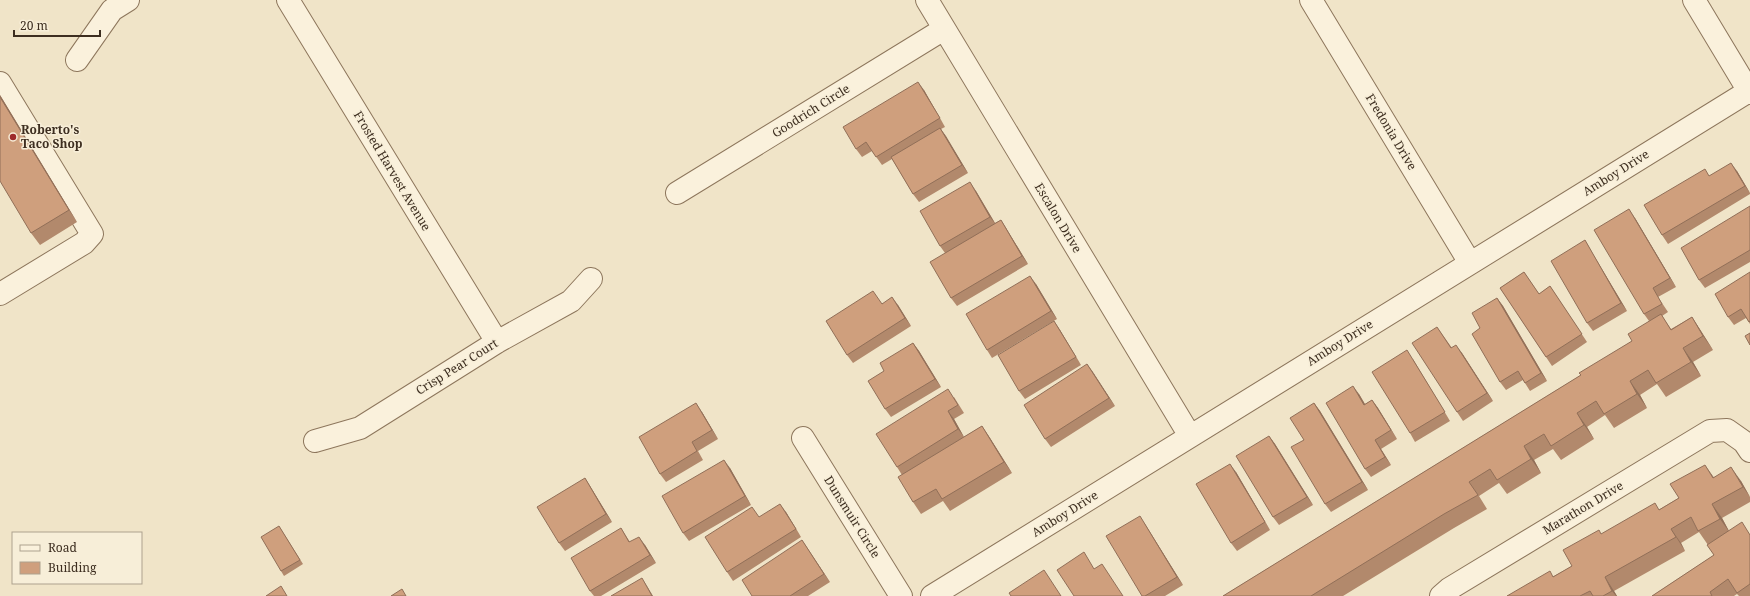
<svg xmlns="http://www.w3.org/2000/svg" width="1750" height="596" viewBox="0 0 1750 596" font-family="'Noto Serif',serif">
	<rect width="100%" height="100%" fill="#f0e4c8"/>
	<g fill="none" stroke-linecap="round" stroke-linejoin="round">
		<defs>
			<path id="minor" d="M288 0 497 342
				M927 0 1190 436
				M1311 0 1470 263
				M1694 0 1750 93
				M77 60 112 10 128 0
				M0 83 92 234 84 243 0 294
				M677 193 944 29
				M803 438 901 596
				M315 441 360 428 497 342 571 301 591 279
				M932 596 1749 91
				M1441 596 1449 589 1710 431 1727 430 1744 442 1750 451"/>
		</defs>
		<!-- minor casing -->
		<use href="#minor" stroke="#8d765c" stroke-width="24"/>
		<!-- minor -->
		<use href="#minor" stroke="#faf1dc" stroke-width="22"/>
	</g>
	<!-- wall -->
	<path fill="#b2896c" d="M924 90 945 127 941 129 968 173 919 202 913 194 892 159 882 165 872 151 862 157 856 149Z
		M0 95 77 222 40 245 31 233Z
		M1737 171 1750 193V194L1668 244 1662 235 1710 176Z
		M976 191 995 223 1001 220 1006 228 1028 264 957 306 951 298 945 253 940 246Z
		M1750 206V262L1705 288 1699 280Z
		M1635 218 1676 287 1658 297 1668 312 1662 316 1671 329 1692 317 1701 331 1713 350 1693 362 1701 376 1666 397 1657 384 1640 395 1647 408 1614 428 1605 415 1587 427 1594 439 1561 460 1553 449 1534 460 1541 473 1507 494 1499 483 1479 496 1487 509 1454 528 1343 596H1223L1581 375 1632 341 1649 321 1644 314Z
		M1585 240 1590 249 1627 311 1593 331 1587 323Z
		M1524 272 1539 294 1550 286 1587 342 1552 366 1500 288Z
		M1750 272V324L1746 318 1734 325 1728 317Z
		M1036 284 1057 319 992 358 987 350Z
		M1497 298 1503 306 1547 381 1530 391 1523 380 1506 390 1500 382 1480 328Z
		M882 303 898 305 911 326 853 363 847 355Z
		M1054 321 1060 330 1081 365 1025 399 1019 391Z
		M1437 327 1452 348 1462 353 1493 401 1463 421 1457 412Z
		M913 343 919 351 941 387 891 417 885 409 884 371Z
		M1413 359 1450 421 1415 442 1410 433Z
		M1087 364 1115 406 1051 447 1045 439Z
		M1359 394 1365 404 1372 400 1378 408 1397 439 1381 449 1391 465 1371 477 1365 469Z
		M954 397 964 413 954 419 964 437 982 426 990 438 1012 473 950 511 943 501 921 514 913 502 902 475 897 467Z
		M1314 403 1320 411 1368 490 1331 512 1325 504 1304 440Z
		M702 412 718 439 698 451 703 460 666 482 660 474Z
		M1269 436 1275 444 1313 505 1279 525 1273 517Z
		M730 468 751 505 689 541 683 533Z
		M1236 472 1270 530 1237 551 1231 543Z
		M1714 477 1741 481 1750 497V502L1722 518 1729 531 1750 534V596H1739L1737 594 1734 596H1652L1714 555 1708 545 1699 532 1681 543 1685 551 1614 591 1617 596H1507L1554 576 1572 566 1602 534 1660 509Z
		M585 478 590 486 612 522 565 551 559 543Z
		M786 512 801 537 733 581 727 572 759 517Z
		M1145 524 1183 585 1165 596H1142Z
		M279 526 303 564 284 576 281 571Z
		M621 528 630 542 645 545 656 563 601 596H594L590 591Z
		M802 540 830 582 808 596H752Z"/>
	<!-- shaded-wall -->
	<path fill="#916f58" d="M918 82 924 90 945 127 940 118Z
		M0 95 77 222 69 210 0 97Z
		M940 128 946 136 968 173 962 165Z
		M1731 163 1737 171 1750 193 1745 186Z
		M970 182 976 191 996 225 990 217Z
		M1629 209 1635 218 1676 287 1670 278Z
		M1001 220 1006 228 1028 264 1022 256Z
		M1585 240 1590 249 1627 311 1621 303Z
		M1030 276 1036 284 1057 319 1051 311Z
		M892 297 898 305 911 326 905 318Z
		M1497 298 1503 306 1547 381 1541 373Z
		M1692 317 1701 331 1713 350 1703 336Z
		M1054 321 1060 330 1081 365 1076 357Z
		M913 343 919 351 941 387 935 379Z
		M1456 345 1462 353 1493 401 1487 393Z
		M1683 348 1693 362 1701 376 1691 362Z
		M1087 364 1093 372 1115 406 1109 398Z
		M1630 381 1640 395 1647 408 1637 394Z
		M1353 386 1359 394 1370 413 1364 405Z
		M1372 400 1378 408 1397 439 1391 430Z
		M696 403 702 412 718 439 712 430Z
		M1314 403 1320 411 1368 490 1362 482Z
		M948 411 954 419 964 437 958 429Z
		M1577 413 1587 427 1594 439 1584 425Z
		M982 426 990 438 1012 473 1004 462Z
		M1269 436 1275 444 1313 505 1307 497Z
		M1375 440 1381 449 1391 465 1385 457Z
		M1524 446 1534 460 1541 473 1531 459Z
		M724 460 730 468 751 505 745 496Z
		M1230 464 1236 472 1270 530 1265 522Z
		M1705 465 1715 479 1713 478Z
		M1731 467 1741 481 1750 497 1743 487Z
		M585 478 590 486 612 522 606 514Z
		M780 504 786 512 801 537 796 529Z
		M1712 504 1722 518 1730 533 1720 519Z
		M1140 516 1145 524 1183 585 1177 577Z
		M1671 529 1681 543 1685 551 1676 537Z
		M639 537 645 545 656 563 650 555Z
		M802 540 830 582 824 574Z
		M1605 577 1614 591 1617 596H1616L1612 591Z
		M642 578 647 586 653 596H652Z"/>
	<!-- building -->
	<path fill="#cf9f7d" stroke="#916f58" d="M918 82 940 118 876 157 866 142 856 149 843 127Z
		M0 97 69 210 31 233 0 181Z
		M940 128 962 165 913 194 891 157Z
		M1731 163 1745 186 1662 235 1644 205 1705 169 1709 176Z
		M970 182 990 217 940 246 920 211Z
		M1750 206V250L1699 280 1681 248Z
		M1629 209 1670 278 1653 288 1662 304 1644 314 1594 230Z
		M1001 220 1022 256 951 298 930 262Z
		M1585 240 1621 303 1587 323 1551 261Z
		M1524 272 1539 294 1550 286 1582 334 1546 357 1500 288Z
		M1750 272V321L1749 322 1741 309 1728 317 1715 294Z
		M1030 276 1051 311 987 350 966 314Z
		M873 291 882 304 892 297 905 318 847 355 826 321Z
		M1497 298 1541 373 1525 383 1518 371 1500 382 1472 334 1480 328 1472 313Z
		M1661 314 1671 330 1692 317 1703 336 1683 348 1691 362 1656 383 1648 370 1630 381 1637 394 1604 414 1596 401 1577 413 1584 425 1551 446 1544 434 1524 446 1531 459 1497 480 1490 469 1469 482 1478 495 1444 514 1311 596H1223L1581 375 1579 373 1632 341 1628 334Z
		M1054 321 1076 357 1019 391 998 355Z
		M1437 327 1451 348 1456 345 1487 393 1457 412 1412 343Z
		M1750 333V345L1745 336Z
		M913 343 935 379 885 409 868 381 884 371 880 363Z
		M1407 350 1445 412 1410 433 1372 372Z
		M1087 364 1109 398 1045 439 1024 405Z
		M1353 386 1364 405 1372 400 1391 430 1375 440 1385 457 1365 469 1326 403Z
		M948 389 958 405 948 411 958 429 897 467 876 434Z
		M696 403 712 430 692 442 697 451 660 474 639 437Z
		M1314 403 1362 482 1325 504 1291 447 1304 440 1290 418Z
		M982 426 1004 462 942 499 936 489 913 502 898 477Z
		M1269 436 1307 497 1273 517 1236 456Z
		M724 460 745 496 683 533 662 496Z
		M1230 464 1265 522 1231 543 1196 484Z
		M1705 465 1713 478 1731 467 1743 487 1712 504 1720 519 1698 531 1691 517 1671 529 1676 537 1605 577 1612 591 1603 596H1593L1590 591 1580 596H1507L1550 571 1553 577 1572 566 1563 550 1599 530 1601 534 1655 503 1659 510 1679 498 1670 484Z
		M585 478 606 514 559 543 537 507Z
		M780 504 796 529 727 572 705 537 752 507 759 517Z
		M1140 516 1177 577 1145 596H1142L1106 536Z
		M1742 522 1750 535V584L1737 593 1728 579 1710 592 1712 596H1652L1714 555 1707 545Z
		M279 526 300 560 281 571 261 537Z
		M621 528 629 542 639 537 650 555 590 591 571 558Z
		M802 540 824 574 790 596H752L742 580Z
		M1084 552 1094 569 1102 564 1123 596H1074L1057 570Z
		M1044 570 1061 596H1011L1009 593Z
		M642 578 652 596H611Z
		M281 586 287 596H266Z
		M402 589 406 596H391Z"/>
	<!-- markers -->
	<circle fill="#9e2a2b" stroke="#f7eed8" stroke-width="1.5" cx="13" cy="137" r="4"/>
	<g text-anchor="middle" stroke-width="3" stroke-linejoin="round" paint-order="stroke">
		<!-- street labels -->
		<g font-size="12" fill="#3d2e20" stroke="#f7eed8">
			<text transform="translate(811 111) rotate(-32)" y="4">Goodrich Circle</text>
			<text transform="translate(1391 132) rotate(59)" y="4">Fredonia Drive</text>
			<text transform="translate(392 171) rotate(59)" y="4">Frosted Harvest Avenue</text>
			<text transform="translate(1616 173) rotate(-32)" y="4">Amboy Drive</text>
			<text transform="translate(1058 218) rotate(59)" y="4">Escalon Drive</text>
			<text transform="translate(1340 343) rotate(-32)" y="4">Amboy Drive</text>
			<text transform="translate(457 367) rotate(-32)" y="4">Crisp Pear Court</text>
			<text transform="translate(1583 508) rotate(-31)" y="4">Marathon Drive</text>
			<text transform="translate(1065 514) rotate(-32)" y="4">Amboy Drive</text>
			<text transform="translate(852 517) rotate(58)" y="4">Dunsmuir Circle</text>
		</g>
		<!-- poi labels -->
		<g font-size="12" font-weight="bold" fill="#3d2e20" stroke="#f7eed8" text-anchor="start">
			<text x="21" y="134">Roberto's<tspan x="21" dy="14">Taco Shop</tspan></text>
		</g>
	</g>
	<!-- legend -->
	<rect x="12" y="532" width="130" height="52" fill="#f7eed8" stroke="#ada18e"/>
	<rect x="20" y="545" width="20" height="6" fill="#faf1dc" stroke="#ada18e"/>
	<text x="48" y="552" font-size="12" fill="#3d2e20">Road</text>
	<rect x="20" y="562" width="20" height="12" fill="#cf9f7d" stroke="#ada18e"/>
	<text x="48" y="572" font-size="12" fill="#3d2e20">Building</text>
	<!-- scale -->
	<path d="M14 30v6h86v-6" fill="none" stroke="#3d2e20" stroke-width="2"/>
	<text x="20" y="30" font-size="12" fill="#3d2e20" stroke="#f7eed8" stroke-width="3" paint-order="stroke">20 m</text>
</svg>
